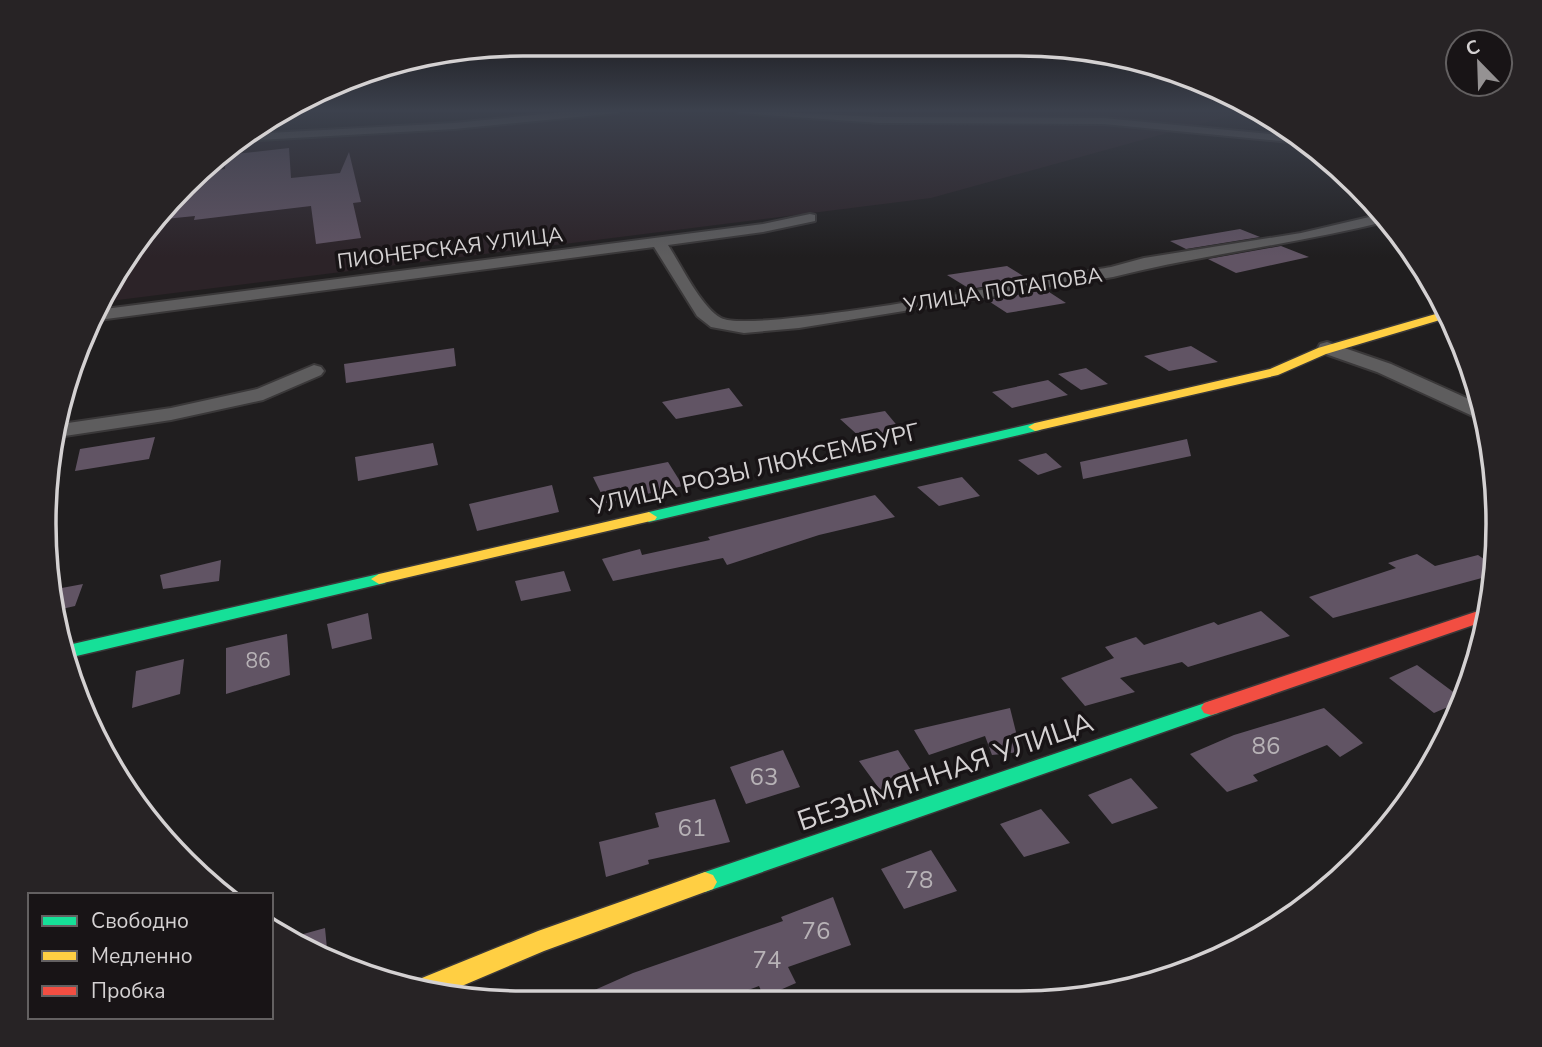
<svg xmlns="http://www.w3.org/2000/svg" width="1542" height="1047" viewBox="0 0 1542 1047" font-family="'Nunito Sans',sans-serif">
	<rect width="100%" height="100%" fill="#201e1f"/>
	<!-- built -->
	<path fill="#2c2328" d="M588 110H1251L931 198 102 302 143 231 247 134 417 125Z"/>
	<!-- building -->
	<path fill="#615464" d="M289 148 291 178 340 173 349 152 361 202 353 203 361 238 316 244 311 206 194 220 195 216 155 220 208 171 225 169 226 155Z
		M1240 229 1260 237 1186 249 1170 241Z
		M1281 246 1309 257 1236 273 1208 259Z
		M1007 266 1028 279 970 289 947 275Z
		M1046 290 1066 303 1007 313 987 300Z
		M1191 346 1218 362 1169 371 1144 356Z
		M454 348 456 366 346 383 344 364Z
		M1086 368 1108 384 1081 390 1058 374Z
		M1048 380 1068 395 1012 408 992 392Z
		M729 388 743 406 676 419 662 402Z
		M885 411 900 429 861 438 840 419Z
		M155 437 149 459 75 471 80 449Z
		M1187 439 1191 456 1083 479 1080 462Z
		M433 443 438 465 358 481 355 457Z
		M1046 453 1062 467 1038 475 1018 460Z
		M668 462 683 486 606 503 593 477Z
		M962 477 980 496 939 506 917 487Z
		M552 485 559 512 477 531 469 504Z
		M875 495 895 517 819 535 727 565 723 558 613 581 602 559 640 549 642 555 710 540 708 537Z
		M1417 554 1435 566 1478 555 1494 566 1493 575 1333 618 1309 597 1396 568 1388 563Z
		M221 560 219 581 163 589 160 575Z
		M564 571 571 591 521 601 515 581Z
		M83 584 75 606 53 611 51 590Z
		M1261 611 1290 636 1188 667 1182 662 1120 678 1135 692 1085 706 1061 678 1114 658 1105 647 1136 637 1144 645 1214 622 1218 625Z
		M368 613 372 639 332 649 327 624Z
		M287 634 290 675 226 694V648Z
		M184 659 180 694 132 708 136 671Z
		M1417 665 1464 700 1434 713 1389 678Z
		M1010 708 1021 752 992 755 985 736 929 755 914 730Z
		M1324 708 1363 743 1340 757 1327 745 1253 775 1258 781 1227 792 1190 754 1234 735Z
		M783 750 800 787 746 804 730 767Z
		M898 750 920 784 883 794 859 761Z
		M1131 778 1158 808 1112 824 1088 795Z
		M715 799 730 842 648 860 649 864 606 877 599 842 659 827 655 813Z
		M1041 809 1070 843 1024 857 1000 824Z
		M931 850 957 891 904 909 881 869Z
		M833 897 851 945 788 967 796 983 764 997 759 986 724 999 581 996 633 973 783 921 781 917Z
		M325 928 328 959 311 954 289 938Z"/>
	<g fill="none" stroke-linecap="round" stroke-linejoin="round">
		<defs>
			<path id="street" d="M584 110H622L617 113 454 129 240 141 247 134 454 123Z
				M734 110 880 117 1104 118 1290 136 1300 143 1104 124 880 123 739 113Z
				M810 214 815 215V221L763 232 668 245C681 265 701 307 721 318 753 335 1055 276 1111 267L1144 258 1301 233 1382 214 1388 221C1296 244 1204 254 1113 277L799 328 744 333 711 327 697 316 654 247 91 321 97 310 763 224Z
				M1327 342 1391 364 1482 405 1486 420 1477 418 1377 372 1320 352 1318 348 1320 344Z
				M314 365 321 367 324 371 321 375 263 400 171 420 58 437 61 424 171 408 257 389Z"/>
			<path id="fast" d="M1035 423 1040 424 1042 427 1040 430 649 522 641 517 649 512Z
				M379 574 387 579 385 583 68 658 64 646Z
				M1211 701 1218 703 1221 708 1218 713 705 892 697 889 693 882 697 875 705 872Z"/>
			<path id="slow" d="M1446 311 1450 317 1326 354 1278 375 1035 431 1028 427 1035 423 1270 369 1318 348Z
				M649 512 657 517 655 520 379 584 371 579 379 574Z
				M705 872 713 875 717 882 713 889 544 951 443 994H430L410 987 412 982 538 931Z"/>
			<path id="jam" d="M1490 607 1488 620 1218 713 1211 715 1204 713 1201 708 1204 703Z"/>
		</defs>
		<!-- street casing -->
		<use href="#street" stroke="#3a3839" stroke-width="4"/>
		<!-- fast casing -->
		<use href="#fast" stroke="#3a3839" stroke-width="3"/>
		<!-- slow casing -->
		<use href="#slow" stroke="#3a3839" stroke-width="3"/>
		<!-- jam casing -->
		<use href="#jam" stroke="#3a3839" stroke-width="3"/>
		<!-- street -->
		<use href="#street" fill="#5e5d5e" fill-rule="evenodd"/>
		<!-- fast -->
		<use href="#fast" fill="#16e098" fill-rule="evenodd"/>
		<!-- slow -->
		<use href="#slow" fill="#ffcf43" fill-rule="evenodd"/>
		<!-- jam -->
		<use href="#jam" fill="#f24e42" fill-rule="evenodd"/>
	</g>
	<!-- sky -->
	<linearGradient id="sky" x2="0" y2="1"><stop stop-color="#121011"/><stop offset="0.43" stop-color="#3c414d"/><stop offset="1" stop-color="#3c414d" stop-opacity="0"/></linearGradient>
	<rect width="1542" height="257" fill="url(#sky)"/>
	<g text-anchor="middle" stroke-width="7" stroke-linejoin="round" paint-order="stroke">
		<!-- far-street labels -->
		<g font-size="21" fill="#d4d1d2" stroke="#181416">
			<text transform="translate(450 248) rotate(-7)" y="7">ПИОНЕРСКАЯ УЛИЦА</text>
			<text transform="translate(1003 290) rotate(-9)" y="7">УЛИЦА ПОТАПОВА</text>
		</g>
		<!-- number labels -->
		<g font-size="21" fill="#b7b2b6">
			<text x="258" y="668">86</text>
		</g>
		<!-- street labels -->
		<g font-size="24" fill="#d4d1d2" stroke="#181416">
			<text transform="translate(755 469) rotate(-13)" y="8">УЛИЦА РОЗЫ ЛЮКСЕМБУРГ</text>
		</g>
		<!-- near-number labels -->
		<g font-size="24" fill="#b7b2b6">
			<text x="1266" y="754">86</text>
			<text x="764" y="785">63</text>
			<text x="692" y="836">61</text>
			<text x="919" y="888">78</text>
			<text x="816" y="939">76</text>
			<text x="767" y="968">74</text>
		</g>
		<!-- near-street labels -->
		<g font-size="28" fill="#d4d1d2" stroke="#181416">
			<text transform="translate(945 771) rotate(-19)" y="10">БЕЗЫМЯННАЯ УЛИЦА</text>
		</g>
	</g>
	<!-- crop -->
	<path d="M0 0H1542V1047H0ZM523 56H1019A467 467 0 0 1 1486 523V524A467 467 0 0 1 1019 991H523A467 467 0 0 1 56 524V523A467 467 0 0 1 523 56Z" fill="#272325" fill-rule="evenodd"/>
	<path fill="none" stroke="#d4d1d2" stroke-width="3.5" d="M523 56H1019A467 467 0 0 1 1486 523V524A467 467 0 0 1 1019 991H523A467 467 0 0 1 56 524V523A467 467 0 0 1 523 56Z"/>
	<!-- legend -->
	<rect x="28" y="893" width="245" height="126" fill="#181416" stroke="#636061" stroke-width="2"/>
	<rect x="42" y="916" width="35" height="10" fill="#16e098" stroke="#636061" stroke-width="2"/>
	<text x="91" y="928" font-size="21" fill="#d4d1d2">Свободно</text>
	<rect x="42" y="951" width="35" height="10" fill="#ffcf43" stroke="#636061" stroke-width="2"/>
	<text x="91" y="963" font-size="21" fill="#d4d1d2">Медленно</text>
	<rect x="42" y="986" width="35" height="10" fill="#f24e42" stroke="#636061" stroke-width="2"/>
	<text x="91" y="998" font-size="21" fill="#d4d1d2">Пробка</text>
	<!-- north arrow -->
	<g transform="translate(1479 63) rotate(337)"><circle r="33" fill="#181416" stroke="#636061" stroke-width="2"/>
	<path d="M0-5L12 26L0 18L-12 26Z" fill="#959293"/>
	<text y="-10" font-size="19" font-weight="bold" text-anchor="middle" fill="#d4d1d2">С</text>
	</g>
</svg>
